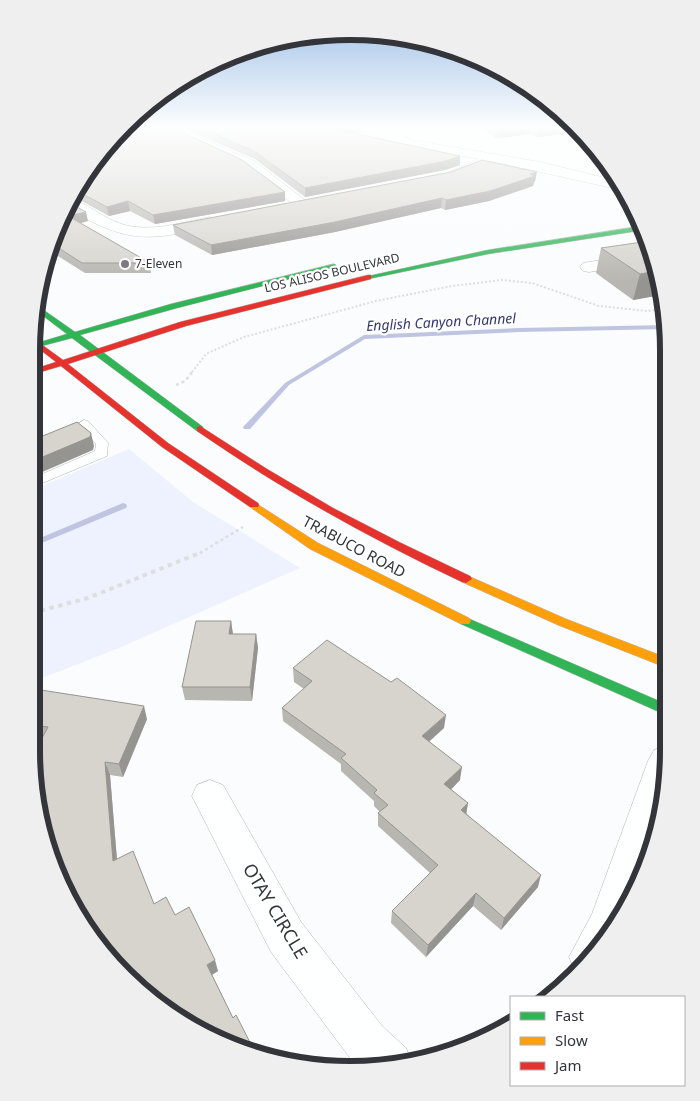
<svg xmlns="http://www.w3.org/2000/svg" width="700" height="1101" viewBox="0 0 700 1101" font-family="'Noto Sans',sans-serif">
	<rect width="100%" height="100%" fill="#fbfcfd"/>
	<!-- green -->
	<path fill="#eef2fe" d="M129 449 193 502 300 568 119 648 32 682 33 490Z"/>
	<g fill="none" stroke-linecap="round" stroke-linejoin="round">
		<!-- stream -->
		<path fill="#bfc5e1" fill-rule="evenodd" d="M667 325 668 329 519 332 365 339 289 385 250 429H244L243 427 285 383 364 335 519 328Z
			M123 503 126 504 127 506 126 508 32 547 33 541Z"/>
		<defs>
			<path id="lane" d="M84 420 88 421 108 443 107 456 33 487V478L95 451 96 444 78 424Z"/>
			<path id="street" d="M162 128H178L254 161 310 204 307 207H297L244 167Z
				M360 128H377L412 140 540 162 618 181 626 191 495 162 454 179 447 175 449 172 479 159 410 147 362 131Z
				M72 199C87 204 100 215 114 221 144 235 179 223 210 217L218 222 216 225C149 242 127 244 67 208Z
				M635 255 641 256 644 260 641 264 589 272 583 271 580 267 583 263 589 262Z
				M666 746V792L644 873 603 945 575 971 569 957 592 914 648 761 654 750Z
				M210 780 223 785 301 922 382 1026 406 1048 412 1062 361 1068 350 1058 271 952 192 796 197 785Z"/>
			<path id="fast" d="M642 226 644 230 488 254 368 279 364 277 488 250Z
				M334 264 336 265V267L177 308 80 335 203 427V431H197L72 338 34 348V344L67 334 34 309 35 304 75 332 171 304Z
				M465 617 666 704V715L461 624 459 621 461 618Z"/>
			<path id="slow" d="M254 502 318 543 469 618 471 621 469 624H461L310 549 250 507 249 505 250 503Z
				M466 575 566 619 667 658V668L558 625 462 582 460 579Z"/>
			<path id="jam" d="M368 275H371V279L186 326 68 364 168 443 258 503 259 505 258 507H250L162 447 61 366 34 374V369L56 362 34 345V339L63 360 180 322Z
				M200 426 267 469 333 508 401 543 470 576 472 579 466 583 462 582C369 538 281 489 197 431V427Z"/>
		</defs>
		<!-- lane casing -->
		<use href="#lane" stroke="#b3b4b7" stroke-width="1"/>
		<!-- street casing -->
		<use href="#street" stroke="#b3b4b7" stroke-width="1"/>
		<!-- fast casing -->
		<use href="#fast" stroke="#b3b4b7" stroke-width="1"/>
		<!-- slow casing -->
		<use href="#slow" stroke="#b3b4b7" stroke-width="1"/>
		<!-- jam casing -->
		<use href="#jam" stroke="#b3b4b7" stroke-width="1"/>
		<!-- path-far2 -->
		<path stroke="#dedede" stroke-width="2" stroke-dasharray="2 2" stroke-linecap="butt" d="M192 372 206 354 244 337 376 301 452 286 501 280 532 283 599 306 647 311 664 309"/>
		<!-- path-far1 -->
		<path stroke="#dedede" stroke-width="2.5" stroke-dasharray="3 3" stroke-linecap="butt" d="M176 385 185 381 193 371
			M200 553 243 527"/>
		<!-- path -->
		<path stroke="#dedede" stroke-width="4" stroke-dasharray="4.5 4.5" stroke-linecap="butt" d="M32 613 88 598 202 552"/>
		<!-- lane -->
		<use href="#lane" fill="#feffff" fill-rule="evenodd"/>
		<!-- street -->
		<use href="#street" fill="#feffff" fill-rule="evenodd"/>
		<!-- fast -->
		<use href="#fast" fill="#30b455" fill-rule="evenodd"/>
		<!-- slow -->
		<use href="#slow" fill="#ff9f0a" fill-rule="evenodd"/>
		<!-- jam -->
		<use href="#jam" fill="#e5322d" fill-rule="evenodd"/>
	</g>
	<!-- wall -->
	<path fill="#b8b6b0" d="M182 128H361V132L355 133 460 156V165L445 170 305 197 255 159Z
		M480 128H571L578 136 570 137 565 134 537 137 531 134 496 138Z
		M97 156 285 201 155 224 130 211 109 216 76 198H73Z
		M534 182 533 186 489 201 445 210 441 208 335 232 212 255 175 235 173 225 535 182Z
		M88 221 81 223 150 263 151 273H85L50 251 56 228Z
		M601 248H652L661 295 633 300 596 273Z
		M231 621 233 634H256L258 648 252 701 185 700 182 687Z
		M293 668 444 728 429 742 460 780 451 790 468 803 466 813 538 887 501 930 473 906 426 957 391 923 392 911 430 873 378 826V813L380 812 374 806V801L341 771V764L283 721 282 708 304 689 294 682Z
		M32 706 147 719 123 777 110 775 117 859 154 904 175 915 218 971 212 975 233 1018 256 1054 156 1004 42 739 31 737Z"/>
	<!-- shaded-wall -->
	<path fill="#969490" d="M340 128H361V132L333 137V129Z
		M514 128H532L531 134 496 138 497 130Z
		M550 128H566L565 134 537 137 538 129Z
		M572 128 578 136 570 137Z
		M460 156V165L445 170 305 197V188Z
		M537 172 535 182H534L533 186 489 201 445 210 446 200Z
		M285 192V201L155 224 153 215Z
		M442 198 441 208 335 232 212 255 211 245Z
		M128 201 130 211 109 216 107 207Z
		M86 212 88 221 70 226 68 216Z
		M657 271 661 295 633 300 640 274Z
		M91 433 94 446 93 450 33 476V461Z
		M231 621 233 635 229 634Z
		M256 634 258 648 252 701 250 687Z
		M144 706 147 719 123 777 119 764Z
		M446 715 444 728 420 749 422 736Z
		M105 762 110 775 118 873 113 861Z
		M462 767 460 780 442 798 444 784Z
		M468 803 466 816 461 810Z
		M541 875 538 887 501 930 504 918Z
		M476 893 473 906 426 957 428 945Z
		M215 960 218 971 210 976 207 965Z"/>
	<!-- building -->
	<path fill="#d6d4cd" stroke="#969490" d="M129 128H173L242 160 285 192 153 215 128 201 107 207 77 191 97 156Z
		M200 128H340L333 129 460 156 446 161 305 188 254 151Z
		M494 128H514L497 130Z
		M536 128H550L538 129Z
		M482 160 537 172 530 174 535 176 490 191 446 200 442 198 335 222 211 245 173 225 451 172Z
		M70 203 86 212 68 216 150 263H82L51 243 56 228Z
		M649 241 652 248 657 271 640 274 601 248Z
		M77 422 91 433 90 437 33 461V440Z
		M196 621H231L229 634H256L250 687H182Z
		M327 640 391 682 397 678 446 715 422 736 462 767 444 784 468 803 461 810 541 875 504 918 476 893 428 945 392 911 438 865 378 813 388 805 374 793 377 790 341 758 346 754 282 708 312 681 293 668Z
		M41 690 144 706 119 764 105 762 113 861 133 851 154 904 166 897 175 915 189 907 215 960 207 965 233 1018 236 1015 256 1054 247 1053 156 1004 85 928 48 853 32 757 48 727 31 725 32 706Z"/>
	<!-- sky -->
	<linearGradient id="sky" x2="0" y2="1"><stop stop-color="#97bbe5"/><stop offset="0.45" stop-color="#fdfefe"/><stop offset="1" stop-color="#fdfefe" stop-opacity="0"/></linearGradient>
	<rect width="700" height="282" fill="url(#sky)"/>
	<!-- markers -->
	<circle fill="#7a7b7f" stroke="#fff" stroke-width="2" cx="125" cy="264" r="5"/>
	<g text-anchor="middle" stroke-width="4.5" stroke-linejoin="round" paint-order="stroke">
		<!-- far-poi labels -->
		<g font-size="12" fill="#34353b" stroke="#fff" text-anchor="start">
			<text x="135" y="268">7-Eleven</text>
		</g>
		<!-- far-street labels -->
		<g font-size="12" fill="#34353b" stroke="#fff">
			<text transform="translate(332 273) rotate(-13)" y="4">LOS ALISOS BOULEVARD</text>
		</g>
		<!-- far-water labels -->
		<g font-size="14" font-style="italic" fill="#34396d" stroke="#fff">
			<text transform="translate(441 322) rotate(-3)" y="5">English Canyon Channel</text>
		</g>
		<!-- street labels -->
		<g font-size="15" fill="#34353b" stroke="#fff">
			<text transform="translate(354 547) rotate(28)" y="5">TRABUCO ROAD</text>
		</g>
		<!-- near-street labels -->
		<g font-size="18" fill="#34353b" stroke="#fff">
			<text transform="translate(275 911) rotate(59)" y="6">OTAY CIRCLE</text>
		</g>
	</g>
	<!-- crop -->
	<path d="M0 0H700V1101H0ZM350 40H350A310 310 0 0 1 660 350V751A310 310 0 0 1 350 1061H350A310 310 0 0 1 40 751V350A310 310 0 0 1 350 40Z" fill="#efefef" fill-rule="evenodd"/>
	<path fill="none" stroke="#34353b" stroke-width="6" d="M350 40H350A310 310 0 0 1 660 350V751A310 310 0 0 1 350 1061H350A310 310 0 0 1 40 751V350A310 310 0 0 1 350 40Z"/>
	<!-- legend -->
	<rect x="510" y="996" width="175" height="90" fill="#ffffff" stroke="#aeaeb1"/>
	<rect x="520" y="1012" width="25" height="8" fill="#30b455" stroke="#aeaeb1"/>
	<text x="555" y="1021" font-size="15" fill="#34353b">Fast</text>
	<rect x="520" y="1037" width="25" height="8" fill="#ff9f0a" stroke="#aeaeb1"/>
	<text x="555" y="1046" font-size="15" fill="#34353b">Slow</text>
	<rect x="520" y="1062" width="25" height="8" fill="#e5322d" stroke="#aeaeb1"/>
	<text x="555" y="1071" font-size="15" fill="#34353b">Jam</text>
</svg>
